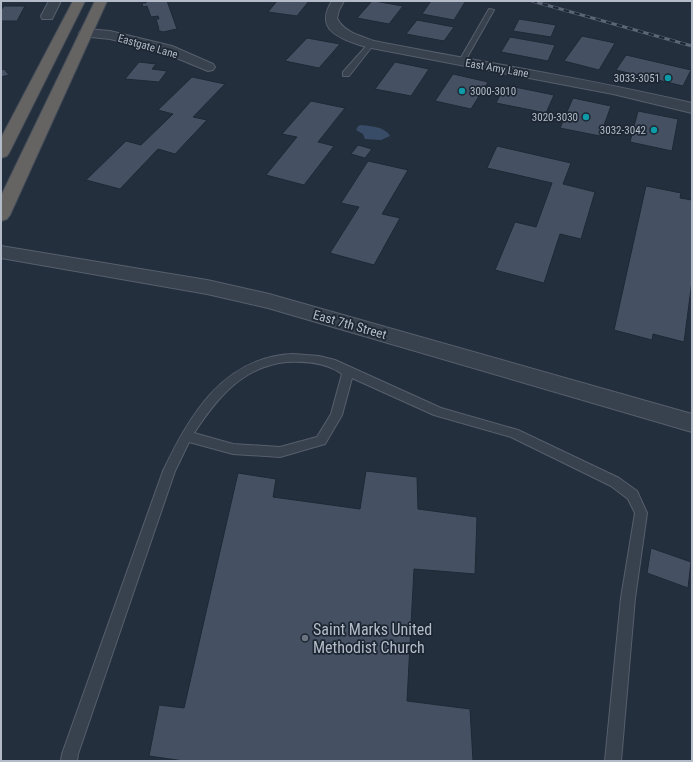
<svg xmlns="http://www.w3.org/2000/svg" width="693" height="762" viewBox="0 0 693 762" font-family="'Roboto Condensed',sans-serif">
	<rect width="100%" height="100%" fill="#242f3e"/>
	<!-- water -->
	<path fill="#394c67" d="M361 125C370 126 386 127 390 136L381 140 365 139 363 134 356 130 358 126Z"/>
	<!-- building -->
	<path fill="#455162" stroke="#1f2835" d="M147 1H167L177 29 163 32 157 30 159 29 156 19H159L158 16 151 17 147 6 143 7 142 3H146Z
		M277 1H309L297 16 268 12Z
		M372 1H374L403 6 389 24 357 18Z
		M431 1H461L465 2 454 20 422 14Z
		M4 6H25L17 21H1V10Z
		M519 19 556 25 551 37 513 31Z
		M417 20 454 27 444 41 406 34Z
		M582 36 615 43 599 70 564 61Z
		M510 37 555 45 548 61 501 52Z
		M307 38 340 44 319 68 285 61Z
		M626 55 691 70 683 86 616 70Z
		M139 62 156 64 152 69 167 71 159 82 125 79Z
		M395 62 429 69 411 96 375 89Z
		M4 69 9 75 1 77V70Z
		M453 74 488 82 471 109 435 101Z
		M192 77 225 84 193 117 207 120 175 154 158 149 120 189 86 180 126 141 141 145 173 114 158 110Z
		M505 85 554 95 546 113 496 103Z
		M573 98 611 106 600 136 560 128Z
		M311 101 345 108 318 142 334 146 304 185 266 175 297 137 282 134Z
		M638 111 678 119 672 151 630 142Z
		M358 145 372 149 365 158 351 154Z
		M497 146 571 163 563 184 595 192 581 239 560 234 544 283 495 270 515 222 536 227 552 183 487 168Z
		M368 161 408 170 382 214 400 218 374 265 330 253 359 207 341 203Z
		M646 186 681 193 680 198 692 200V281L684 342 653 334 652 340 614 330Z
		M366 471 417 477 418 509 477 517 475 574 414 569 407 701 470 709 473 761H184L149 756 159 705 184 708 238 473 276 479 273 497 360 509Z
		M651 548 691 562 688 588 647 573Z"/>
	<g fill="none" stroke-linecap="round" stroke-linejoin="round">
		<defs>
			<path id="service" d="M489 9 494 10 465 61 460 62 459 61Z
				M369 43 374 44 349 76H343V72Z
				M293 354 319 356 335 360 441 408 518 430 619 478 637 491 647 513 635 598 621 761H605L621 598 635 513 628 499 611 486 511 437 434 415 352 378 342 415 325 444 280 457 233 454 189 442 175 471 78 754 77 761H61L62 754 163 471C190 415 223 357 293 354ZM286 362C305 361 326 362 342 374L331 414 317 437 280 447 233 444 194 433C217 398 242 367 286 362Z"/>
			<path id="minor" d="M49 1H61L52 19H42L41 16Z
				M332 1H344L339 10 337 18C343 32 361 36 374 41 480 62 587 78 692 103V113L613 94 366 47C342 39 313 31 332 1Z
				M86 29 110 31 172 46 213 64 215 67 213 70 208 71 162 52 110 39 81 36 79 33 81 30Z
				M1 246 207 280 269 294 692 414V432L268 308 207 294 1 258Z"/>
			<path id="trunk" d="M73 1H85L9 153 7 156 1 158V138Z
				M95 1H107L10 215 7 219 1 221V196Z"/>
		</defs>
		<!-- service casing -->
		<use href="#service" stroke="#565f6c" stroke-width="2"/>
		<!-- minor casing -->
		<use href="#minor" stroke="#565f6c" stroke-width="2"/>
		<!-- trunk casing -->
		<use href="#trunk" stroke="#434c59" stroke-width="2"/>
		<!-- service -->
		<use href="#service" fill="#38414e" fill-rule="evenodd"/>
		<!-- minor -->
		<use href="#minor" fill="#38414e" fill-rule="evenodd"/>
		<!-- trunk -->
		<use href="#trunk" fill="#656462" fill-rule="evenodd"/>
		<defs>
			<path id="rail" d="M532 1 692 46"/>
		</defs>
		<!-- rail casing -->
		<use href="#rail" stroke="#5a6575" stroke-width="3"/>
		<!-- rail -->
		<use href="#rail" stroke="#1d2633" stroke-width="2" stroke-dasharray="5.5" stroke-linecap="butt"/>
	</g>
	<!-- markers -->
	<g fill="#0f9aa8" stroke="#1d2633" stroke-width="1.5">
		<circle cx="668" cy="78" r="4"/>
		<circle cx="462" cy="91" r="4"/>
		<circle cx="586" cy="117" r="4"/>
		<circle cx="654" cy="130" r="4"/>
	</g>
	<circle fill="#6b7280" stroke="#1d2633" stroke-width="1.5" cx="305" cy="638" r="4"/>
	<g text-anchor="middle" stroke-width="3.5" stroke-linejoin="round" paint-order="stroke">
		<!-- far-street labels -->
		<g font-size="11" fill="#b4bcc9" stroke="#1d2633">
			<text transform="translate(148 46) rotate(16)" y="4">Eastgate Lane</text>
			<text transform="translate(497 68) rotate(10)" y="4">East Amy Lane</text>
		</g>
		<!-- far-poi labels -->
		<g font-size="11" fill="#b4bcc9" stroke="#1d2633" text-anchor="end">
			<text x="660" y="82">3033-3051</text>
			<text x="470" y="95" text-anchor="start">3000-3010</text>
			<text x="578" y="121">3020-3030</text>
			<text x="646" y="134">3032-3042</text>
		</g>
		<!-- street labels -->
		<g font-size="13" fill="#b4bcc9" stroke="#1d2633">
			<text transform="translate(350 324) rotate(16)" y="5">East 7th Street</text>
		</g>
		<!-- near-poi labels -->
		<g font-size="16" fill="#b4bcc9" stroke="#1d2633" text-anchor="start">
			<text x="313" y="635">Saint Marks United<tspan x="313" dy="18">Methodist Church</tspan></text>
		</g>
	</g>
	<!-- border -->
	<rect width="693" height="762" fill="none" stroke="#b4bcc9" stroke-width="4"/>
</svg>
